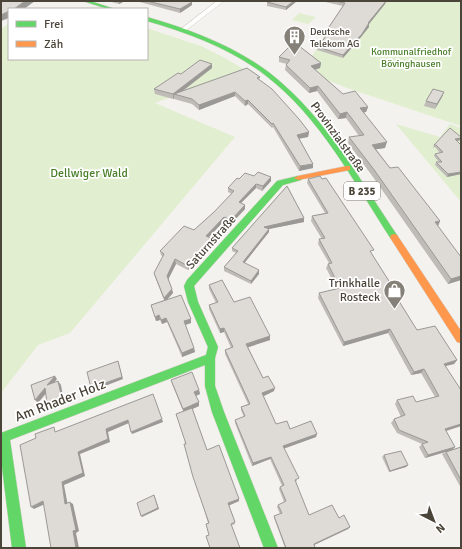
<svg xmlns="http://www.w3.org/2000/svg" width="462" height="549" viewBox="0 0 462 549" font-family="Signika,sans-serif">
	<rect width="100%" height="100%" fill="#f4f2ee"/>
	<!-- green -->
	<path fill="#e1eecf" d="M347 1H461V126L347 88 303 70Z
		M299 13 316 17 308 24 292 20Z
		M9 23V59H147V28L201 46 225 58 245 70 155 103 235 137 70 333 38 345 1 393V29Z
		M396 124 440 137 450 124 461 128V202Z"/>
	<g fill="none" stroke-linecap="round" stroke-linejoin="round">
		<defs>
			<path id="street" d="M217 1H224L185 31H181V29Z"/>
			<path id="fast" d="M83 1H90L115 9H108Z
				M147 17C196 31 247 51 284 85 331 127 362 183 397 235L398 237 397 239H391C354 182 320 117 265 75 231 49 189 33 147 21Z
				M298 176 302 178 301 180 283 185 194 286 198 302 218 347 215 358V386L224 412 278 548H264L212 412 205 386V365L10 440 26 548H12L1 459V433L206 355 208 347 188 302 184 286 187 280 277 181Z"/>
			<path id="slow" d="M347 166H350V170L298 180 294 178 298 176Z
				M394 234 397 235 461 331V343L457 342 391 239 390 237 391 235Z"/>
		</defs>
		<!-- street casing -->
		<use href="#street" stroke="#d2d0cb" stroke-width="1"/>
		<!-- fast casing -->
		<use href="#fast" stroke="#d3cfc5" stroke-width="1"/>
		<!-- slow casing -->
		<use href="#slow" stroke="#d3cfc5" stroke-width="1"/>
		<!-- street -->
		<use href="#street" fill="#fdfdfc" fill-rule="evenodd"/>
		<!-- fast -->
		<use href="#fast" fill="#63d668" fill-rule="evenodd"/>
		<!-- slow -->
		<use href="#slow" fill="#ff974d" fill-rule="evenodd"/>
	</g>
	<!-- wall -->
	<path fill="#bfbcb8" d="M108 1H125L119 4Z
		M136 1H191L192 2V5L180 13Z
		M267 1H297L286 10 267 6Z
		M321 1H386L385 4 369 24V27L361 37 343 58 317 50 318 47 328 33 329 27 343 6Z
		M279 57 321 63 320 68 315 70 343 94 368 107 366 112 363 113 385 148 376 149 390 168 440 221 438 226 461 280 448 284 373 177 348 143 349 137 359 136 346 118 338 119 317 91 309 93 285 70 286 65 287 64 279 62Z
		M212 64V68L183 91 260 77 259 79 309 132 308 137 299 139 313 164V168L299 171 273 127 272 128 248 104 245 106 235 96 199 110 192 104 174 99V98L173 99 155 94 154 89 181 74Z
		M444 92 442 97 435 109 424 106 426 101Z
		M461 137 460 140 457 141 461 145V174L447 177 435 165 436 162H439L434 156 435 154 440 153 435 147 433 148 434 145Z
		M254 176 271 181 262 191 256 188 241 203 245 205V209L231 224 224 221 209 237 213 239V243L188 270 176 264 168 279 173 293 167 299 191 319V323L185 325 194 348 195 352 182 357 167 322 162 324 160 320 156 321 151 305 164 300 155 277 154 273 163 257 161 255 160 251 194 230 214 212 232 194 228 192V188L239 179Z
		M308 179 372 254 393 292 417 330 457 360 454 364 446 366 461 426 446 431 455 447 452 450 425 458 419 447 422 444 397 433 391 423 394 419 401 417 395 404 397 400 416 402 435 397 421 373 411 375 388 333 343 346 318 298 319 293 337 289 326 268 328 264 329 263 318 244 319 239H322L311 221 312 216 325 213 307 183Z
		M287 186 304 218V222L269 229V232L244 263 259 270V274L251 284 224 271V267L236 253 232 251V248Z
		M209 285 234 302 270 340 248 347 263 378 274 391 263 396 276 424 316 437 284 448 297 481 295 482 309 515 339 518 350 527 348 529 314 545 315 548H285L274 518V516L280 514 277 507 278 505 284 502 279 489 280 487 282 486 270 459 252 466 235 423V420L244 417 241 410V407L248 404 225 354V350L231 348 224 332 220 333 209 309V305L216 303 209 289Z
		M171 380 199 390 200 394 196 396 199 402V406L192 409 207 450 239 499V501L229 505 235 522V524L209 535 208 523 185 444 183 411 172 384Z
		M461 447V488L442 454 446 452Z
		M384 455 408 465 406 467 389 472 382 457Z"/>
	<!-- shaded-wall -->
	<path fill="#9b9996" d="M25 1H35L24 9H14Z
		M119 1H125L119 4Z
		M294 1H297L286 10V7Z
		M386 1 385 4 369 24V27L361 37 343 58V55L368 23Z
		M192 2V5L180 13V9Z
		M9 11V18L1 21V15Z
		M321 63 320 68 310 71 311 66Z
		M212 64V68L177 95 174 94V98L173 99V94Z
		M318 86 317 91 309 93 310 88Z
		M235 92V96L199 110V105Z
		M444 92 442 97 435 109 437 104Z
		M248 100V104L245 106V101Z
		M368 107 366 112 358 113 360 108Z
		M347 112 346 118 338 119 340 114Z
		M309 132 308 137 296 139 297 135Z
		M461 138 460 140 454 142 455 139Z
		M387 142 385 148 371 150 372 145Z
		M313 164V168L299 171 300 166Z
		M461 172V174L447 177 448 174Z
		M271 177V181L262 191 263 186Z
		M256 184V188L238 206 239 202Z
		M245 205V209L231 224V220Z
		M224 217V221L206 240V236Z
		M304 218V222L264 230V227Z
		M440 221 438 226 435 222Z
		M269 229V232L243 265V262Z
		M213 239V243L188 270V266Z
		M175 259 176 264 168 280 167 276Z
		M259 270V274L251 284V281Z
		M461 276V280L448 284 451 279Z
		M172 289 173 293 165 302 164 298Z
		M159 315 160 320 156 321 155 317Z
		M166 318 167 322 162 324 161 320Z
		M191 319V323L185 325 184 321Z
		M224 328V332L220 333V329Z
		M390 329 388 333 343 346 344 342Z
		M270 336V340L246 348V344Z
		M194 348 195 352 182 357V353Z
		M457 360 454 364 441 367 444 364Z
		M118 361 123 379 92 391 91 388Z
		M424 369 421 373 411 375 414 372Z
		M55 376 57 379 50 388 47 385Z
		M58 381 61 385 64 402 50 407 47 403Z
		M45 388 48 391 38 403 35 400Z
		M275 388 274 391 262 397V393Z
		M199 390 200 394 195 396 194 392Z
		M199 402V406L184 413 183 409Z
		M162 419 163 422 132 434 131 432Z
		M128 420 129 423 108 432 110 442 80 454 85 476 64 485 68 506 65 504 62 482 78 452 106 429Z
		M461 424V426L442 432 445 429Z
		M317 434 316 437 283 449V446Z
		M455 447 452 450 425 458 428 455Z
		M271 457 270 459 252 466 253 463Z
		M408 465 406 467 389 472 390 471Z
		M154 495 159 509 142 517 141 516Z
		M239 499V501L228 506V503Z
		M43 501 45 504 34 509 31 507Z
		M70 502 73 504 79 531 76 533 79 548H76L73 531Z
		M350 527 348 529 312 546 314 544Z"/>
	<!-- building -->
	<path fill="#dedbd6" stroke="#9b9996" d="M1 1H25L14 9H9V11L1 15Z
		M147 1H191L192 2 180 9Z
		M267 1H294L286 7 267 2Z
		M335 1H386L368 23H369L362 34 343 55 318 47 330 30H329L330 28 329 27 345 3Z
		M294 42 321 63 311 66 343 94 355 91 368 107 360 108 387 142 372 145 390 168 398 167 440 221 435 222 461 257V276L451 279 375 171 349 137 364 135 347 112 340 114 318 86 310 88 286 65 290 60 279 57Z
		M200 60 212 64 173 94 154 89 178 73 181 74Z
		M247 68 260 77 257 78 272 89 299 119 309 132 297 135 313 164 300 166 273 123 272 124 248 100 245 101 235 92 199 105 192 99 174 94Z
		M433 89 444 92 437 104 426 101Z
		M450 128 461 137V138L455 139 461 145V172L448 174 436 162H442L435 154 443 152 436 145H434Z
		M258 172 271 177 263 186 256 184 239 202 245 205 231 220 224 217 206 236 213 239 188 266 175 259 167 276 172 289 164 298 154 273 164 254 160 251 184 226 194 230 214 212 234 191 228 188 237 178 239 179 245 173 254 176Z
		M320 176 322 179 326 178 374 250 370 251 394 289 392 290 417 330 435 326 457 360 444 364 461 390V424L445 429 455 447 428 455 422 444 428 442 399 430 394 419 405 415 397 400 413 396 416 402 439 396 424 369 414 372 390 329 344 342 319 293 340 288 328 264 332 263 319 239 325 238 312 216 328 213 308 179Z
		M287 186 304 218 264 227 269 229 243 262 259 270 251 281 224 267 238 251 232 248Z
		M222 280 234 302 250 297 270 336 246 344 263 378 268 376 275 388 262 393 276 424 287 421 290 429 311 421 317 434 283 446 299 478 295 480 309 515 332 505 339 518 344 515 350 527 314 544 315 548H286L274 516 282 513 278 505 286 501 280 487 284 485 271 457 253 463 235 420 245 416 241 407 250 404 225 350 233 347 224 328 220 329 209 305 218 302 209 285Z
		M181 295 191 319 184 321 194 348 182 353 166 318 161 320 159 315 155 317 151 305Z
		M118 361 122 377 91 388 87 372Z
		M192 372 199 390 194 392 199 402 183 409 171 380Z
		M55 376 47 385 58 381 62 398 47 403 45 388 35 400 31 385Z
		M153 394 162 419 131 432 128 420 106 429 108 439 78 452 83 473 62 482 65 504 70 502 76 530 73 531 76 548H51L43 501 31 507 20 445 36 438 35 434 54 427 55 432Z
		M192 408 207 450 219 445 239 499 228 503 235 522 231 524 240 548H210L206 536 209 535 206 524 209 523 193 477 184 444H186L176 414Z
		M461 447V480L446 452Z
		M401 451 408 465 390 471 384 455Z
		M154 495 158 508 141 516 137 503Z"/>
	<!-- icons -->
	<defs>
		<symbol id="building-pin" viewBox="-11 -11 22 30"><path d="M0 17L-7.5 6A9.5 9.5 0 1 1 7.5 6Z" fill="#868178" stroke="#fff"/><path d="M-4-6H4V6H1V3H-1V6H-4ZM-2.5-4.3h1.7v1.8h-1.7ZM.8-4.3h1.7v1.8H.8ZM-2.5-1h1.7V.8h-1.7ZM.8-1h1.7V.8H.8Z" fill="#fff"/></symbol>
		<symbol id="shop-pin" viewBox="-11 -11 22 30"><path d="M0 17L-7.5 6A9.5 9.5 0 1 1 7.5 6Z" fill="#868178" stroke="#fff"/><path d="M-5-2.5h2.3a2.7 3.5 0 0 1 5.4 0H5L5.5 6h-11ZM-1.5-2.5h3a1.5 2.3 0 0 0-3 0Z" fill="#fff"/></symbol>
	</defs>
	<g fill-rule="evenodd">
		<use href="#building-pin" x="282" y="24" width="25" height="34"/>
		<use href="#shop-pin" x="382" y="278" width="25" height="34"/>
	</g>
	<g text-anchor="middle" stroke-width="3.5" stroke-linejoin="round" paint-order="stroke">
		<!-- far-poi labels -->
		<g font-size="10" fill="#4b4439" stroke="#fff" text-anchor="start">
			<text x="310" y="35">Deutsche<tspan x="310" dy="12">Telekom AG</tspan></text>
		</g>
		<!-- far-park labels -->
		<g font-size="10" fill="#4a7f2a" stroke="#fff">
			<text x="411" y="55">Kommunalfriedhof<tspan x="411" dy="12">Bövinghausen</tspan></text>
		</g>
		<!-- shield labels -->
		<rect fill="#fff" stroke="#817c74" stroke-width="1" x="344" y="182" width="36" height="18" rx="3"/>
		<g font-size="11" font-weight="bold" fill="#4b4439">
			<text x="362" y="195">B 235</text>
		</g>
		<!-- street labels -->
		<g font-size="12" fill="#4b4439" stroke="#fff">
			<text transform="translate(338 137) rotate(54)" y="4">Provinzialstraße</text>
			<text transform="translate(211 242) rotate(-48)" y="4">Saturnstraße</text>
		</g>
		<!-- park labels -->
		<g font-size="12" fill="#4a7f2a" stroke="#fff">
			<text x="89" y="177">Dellwiger Wald</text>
		</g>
		<!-- poi labels -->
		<g font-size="12" fill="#4b4439" stroke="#fff" text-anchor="end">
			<text x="380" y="287">Trinkhalle<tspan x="380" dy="14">Rosteck</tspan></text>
		</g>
		<!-- near-street labels -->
		<g font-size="14" fill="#4b4439" stroke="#fff">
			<text transform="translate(60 400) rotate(-21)" y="5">Am Rhader Holz</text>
		</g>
	</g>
	<!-- border -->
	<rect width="462" height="549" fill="none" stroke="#4b4439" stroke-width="4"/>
	<!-- legend -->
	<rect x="8" y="8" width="140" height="52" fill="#ffffff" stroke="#b7b4b0"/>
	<rect x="16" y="21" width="20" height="6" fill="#63d668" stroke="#b7b4b0"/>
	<text x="44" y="28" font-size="12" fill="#4b4439">Frei</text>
	<rect x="16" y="41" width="20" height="6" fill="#ff974d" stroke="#b7b4b0"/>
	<text x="44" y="48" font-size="12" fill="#4b4439">Zäh</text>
	<!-- north arrow -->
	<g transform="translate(434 521) rotate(138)" stroke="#ffffff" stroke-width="3" paint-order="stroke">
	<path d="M0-3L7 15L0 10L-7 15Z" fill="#4b4439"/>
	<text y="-6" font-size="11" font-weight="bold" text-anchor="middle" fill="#4b4439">N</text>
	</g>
</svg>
